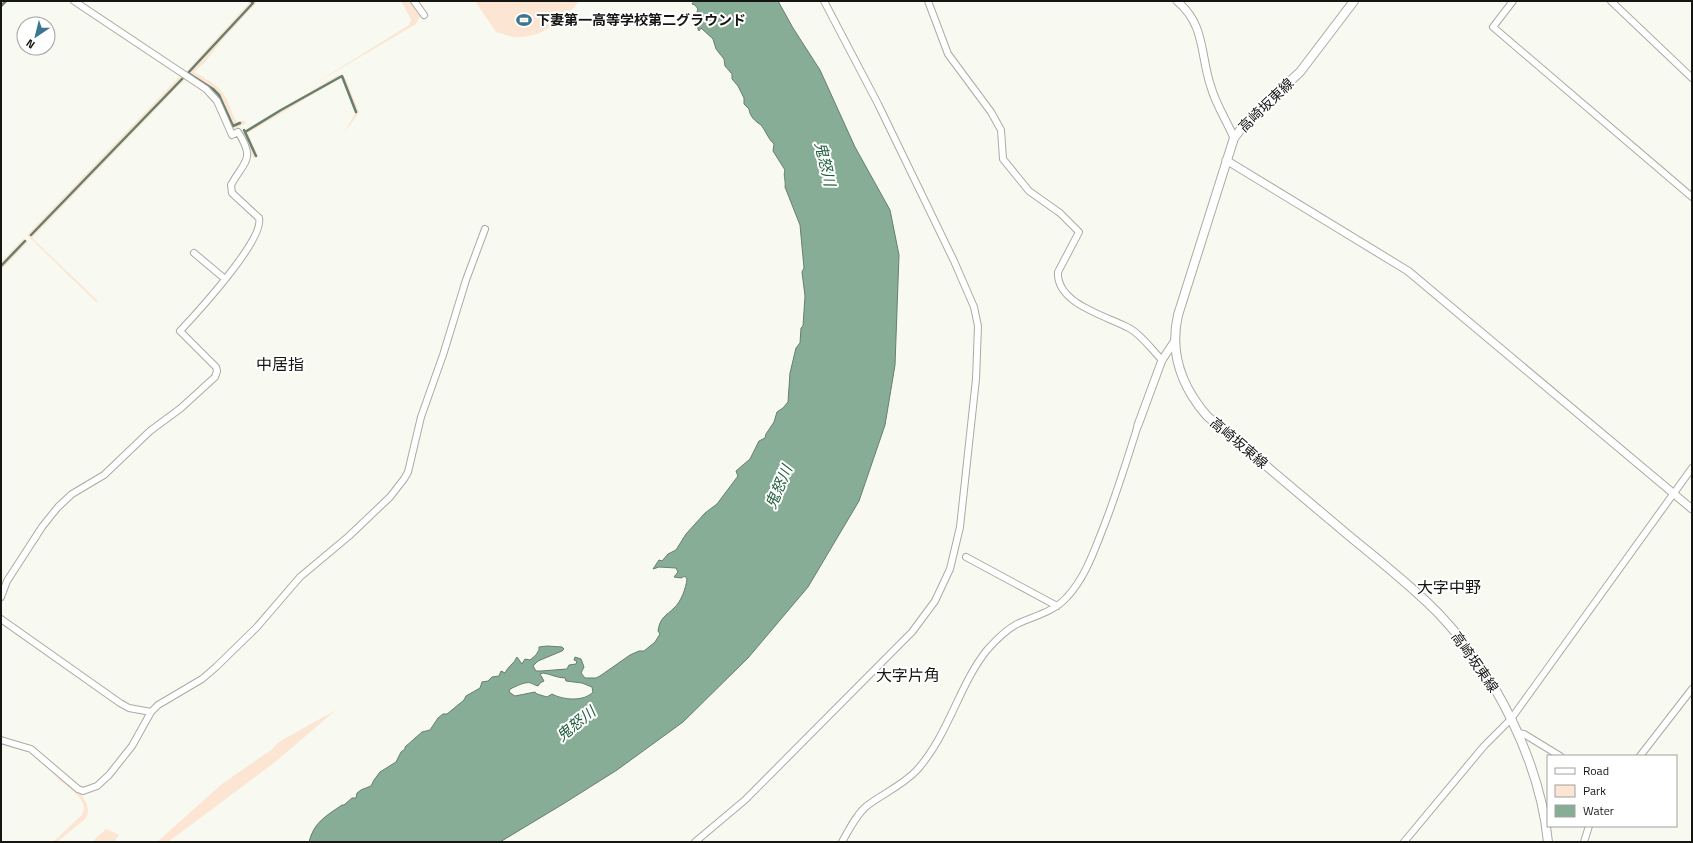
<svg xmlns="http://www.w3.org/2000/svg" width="1693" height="843" viewBox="0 0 1693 843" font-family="'Titillium Web','Noto Sans JP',sans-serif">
	<rect width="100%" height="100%" fill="#f8f9f0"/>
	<!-- green -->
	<path fill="#fce5d2" d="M248 1H258L222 40 205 62 194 72C206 79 220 85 226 98 230 105 232 115 236 121H244L246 123 234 130C227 127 223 105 218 97 211 87 195 80 185 73L249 3Z
		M401 1H411L420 16 416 24 311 86 409 25 411 19Z
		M475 1H579C567 17 543 37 521 37 513 38 504 34 496 32Z
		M181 75 186 78 32 238 98 301 96 302 27 235Z
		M338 75H341L345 77 359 112 358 114 344 133 356 112 342 77 248 133 258 156 253 158 242 132Z
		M24 238 28 242 1 270V262Z
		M336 710 275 762 168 842H157L222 784 271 750 279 742Z
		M47 764C59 774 99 801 85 819L57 842H53L81 816C92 802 69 788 59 780 55 775 50 770 46 766Z
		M106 829 119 835 114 842H96L94 840Z"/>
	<!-- water -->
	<path fill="#88ad96" stroke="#667f6e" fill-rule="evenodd" d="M694 1H778L793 28 820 70 855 147 890 210 899 255 895 365 885 425 859 501 808 587 748 658 683 722 617 770 563 804 500 842H309C314 822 326 816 342 805H344L352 798H356L357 793 361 790 371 786 374 780 380 772 396 762 401 752 405 749V747L422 732 430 730 438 718 443 714H447L464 700 466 696 480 688 482 682 488 681 492 677 499 676 501 671 505 673C508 666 514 664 517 657L522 664 525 659 530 660 536 655 539 650V647L547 646 562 647 564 649 562 651 538 661 533 666 536 671H541L567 669 569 665 576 664 577 661 574 660 575 657 581 659 584 667 581 673 585 678H596L600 676 630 655 639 651H644L655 642 660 634 658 631C660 617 666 616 674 608 681 602 686 588 687 579L685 576 681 578 674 577 678 572 676 568 659 567 653 569 659 560 662 561 668 554 676 550 686 534 705 513 717 504 738 476 736 471 750 459 759 441 765 438 766 434 774 422 777 412 783 408 788 402 790 373 796 348 800 343 801 328 803 326 805 296 802 272 804 268 800 225 785 187C786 181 783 176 785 170L773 151 774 144C768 139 766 131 761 125 755 121 750 117 749 109L744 104V98L738 86 732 79V74L725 66 724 59 716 49 713 39 701 28 699 31 695 22 698 19 696 15 698 9 695 5 692 4ZM543 673C551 674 557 678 565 678L566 681 582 683 592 687 593 692C584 702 563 700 552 694L547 697 537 694 535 692 515 696 509 692 510 689C515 687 525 681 531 683 533 684 535 685 538 686L540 683 544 681 540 674Z"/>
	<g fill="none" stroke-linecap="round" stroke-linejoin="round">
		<!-- stream -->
		<path stroke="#667f6e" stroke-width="2.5" d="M1 6 6 1
			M240 123 233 126 219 95 213 89 188 73 253 3 251 1
			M244 130 245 132 281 110 342 76 356 112
			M245 132 256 156
			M31 235 183 78
			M1 266 25 241"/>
		<defs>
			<path id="minor" d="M414 1 424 15
				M928 1 948 54 991 112 1001 130 1003 159 1029 191 1060 213 1079 232 1058 272C1056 304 1107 316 1129 328 1142 335 1152 350 1162 360
				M1513 1 1493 27 1692 197
				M1611 1 1692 78
				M194 253 225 279
				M966 557 1057 606
				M1 597 7 581 42 527 58 507 72 494 104 475 150 431 181 408 215 377 217 371 216 367 180 331C196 314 265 239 259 218L232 193 231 185C244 161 256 160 238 132L232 135 217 101 206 89 74 1
				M1 619 120 703 129 708 151 712
				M1517 733 1524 734 1560 756
				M1 740 31 749 78 789 83 791 97 786 109 775 132 746 151 712 158 705 202 679 216 667 257 627 300 577 349 536 390 497 404 479 408 472 421 417 443 355 466 280 485 229
				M1640 756 1692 689
				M695 842 745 800 912 632 935 601 950 569 960 527 976 379 978 326 974 307 954 261 878 104 824 1
				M842 842C849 830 857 813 868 805 884 793 903 785 917 770 949 734 959 685 987 650 995 641 1006 630 1017 624 1034 616 1054 612 1067 597 1084 579 1093 554 1102 531 1116 496 1127 460 1138 425
				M1404 842 1484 746 1511 719 1692 468
				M1584 842 1589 826"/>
			<path id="tertiary" d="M1177 1C1206 25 1200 56 1211 87 1216 105 1227 121 1234 138
				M1226 160 1408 271 1692 509
				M1138 425 1162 360 1174 342"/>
			<path id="secondary" d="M1354 1 1300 72 1248 120 1234 138 1178 315C1169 354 1182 387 1207 416 1252 454 1296 491 1341 529 1374 557 1409 583 1439 614 1495 673 1540 761 1548 842"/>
		</defs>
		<!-- minor casing -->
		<use href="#minor" stroke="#ababa3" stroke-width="8"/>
		<!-- tertiary casing -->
		<use href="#tertiary" stroke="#ababa3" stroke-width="9"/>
		<!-- secondary casing -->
		<use href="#secondary" stroke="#ababa3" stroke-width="10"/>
		<!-- minor -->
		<use href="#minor" stroke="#fff" stroke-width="6"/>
		<!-- tertiary -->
		<use href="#tertiary" stroke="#fff" stroke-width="7"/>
		<!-- secondary -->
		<use href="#secondary" stroke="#fff" stroke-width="8"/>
	</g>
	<!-- icons -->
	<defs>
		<symbol id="stadium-bare" viewBox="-9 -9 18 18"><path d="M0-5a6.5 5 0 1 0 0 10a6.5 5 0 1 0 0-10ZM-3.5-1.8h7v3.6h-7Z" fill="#3c758f" stroke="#fff" stroke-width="2.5" paint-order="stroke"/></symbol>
	</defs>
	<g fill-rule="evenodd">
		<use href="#stadium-bare" x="513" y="9" width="22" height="22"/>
	</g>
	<g text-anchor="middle" stroke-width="4" stroke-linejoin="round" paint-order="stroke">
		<!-- poi labels -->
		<g font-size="14" font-weight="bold" fill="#151512" stroke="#fff" text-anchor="start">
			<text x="536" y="25">下妻第一高等学校第二グラウンド</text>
		</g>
		<!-- street labels -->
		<g font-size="14" fill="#151512" stroke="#fff">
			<text transform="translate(1266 105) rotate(-44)" y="5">高崎坂東線</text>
			<text transform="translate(1239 443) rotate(40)" y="5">高崎坂東線</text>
			<text transform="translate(1475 662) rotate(55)" y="5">高崎坂東線</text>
		</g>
		<!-- water labels -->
		<g font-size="15" font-style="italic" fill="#246141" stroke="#fff">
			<text transform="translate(825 164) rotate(77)" y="5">鬼怒川</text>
			<text transform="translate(779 487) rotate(-67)" y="5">鬼怒川</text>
			<text transform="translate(576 724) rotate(-39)" y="5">鬼怒川</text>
		</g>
		<!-- quarter labels -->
		<g font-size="16" fill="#151512" stroke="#fff">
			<text x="280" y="370">中居指</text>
			<text x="1449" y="593">大字中野</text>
			<text x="908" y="681">大字片角</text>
		</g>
	</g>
	<!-- border -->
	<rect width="1693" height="843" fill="none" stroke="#151512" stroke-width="4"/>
	<!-- legend -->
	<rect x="1547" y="755" width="130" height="72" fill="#ffffff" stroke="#a1a1a0"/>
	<rect x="1555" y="768" width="20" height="6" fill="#ffffff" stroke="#a1a1a0"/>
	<text x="1583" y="775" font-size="12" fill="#151512">Road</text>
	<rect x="1555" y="785" width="20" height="12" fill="#fce5d2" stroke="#a1a1a0"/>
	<text x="1583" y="795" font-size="12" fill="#151512">Park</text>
	<rect x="1555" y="805" width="20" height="12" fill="#88ad96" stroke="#a1a1a0"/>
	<text x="1583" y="815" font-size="12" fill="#151512">Water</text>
	<!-- north arrow -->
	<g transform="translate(36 36) rotate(215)"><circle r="19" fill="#ffffff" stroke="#a1a1a0"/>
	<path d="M0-3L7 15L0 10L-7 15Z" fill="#3c758f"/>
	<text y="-6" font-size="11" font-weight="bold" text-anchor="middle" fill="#151512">N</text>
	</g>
</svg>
